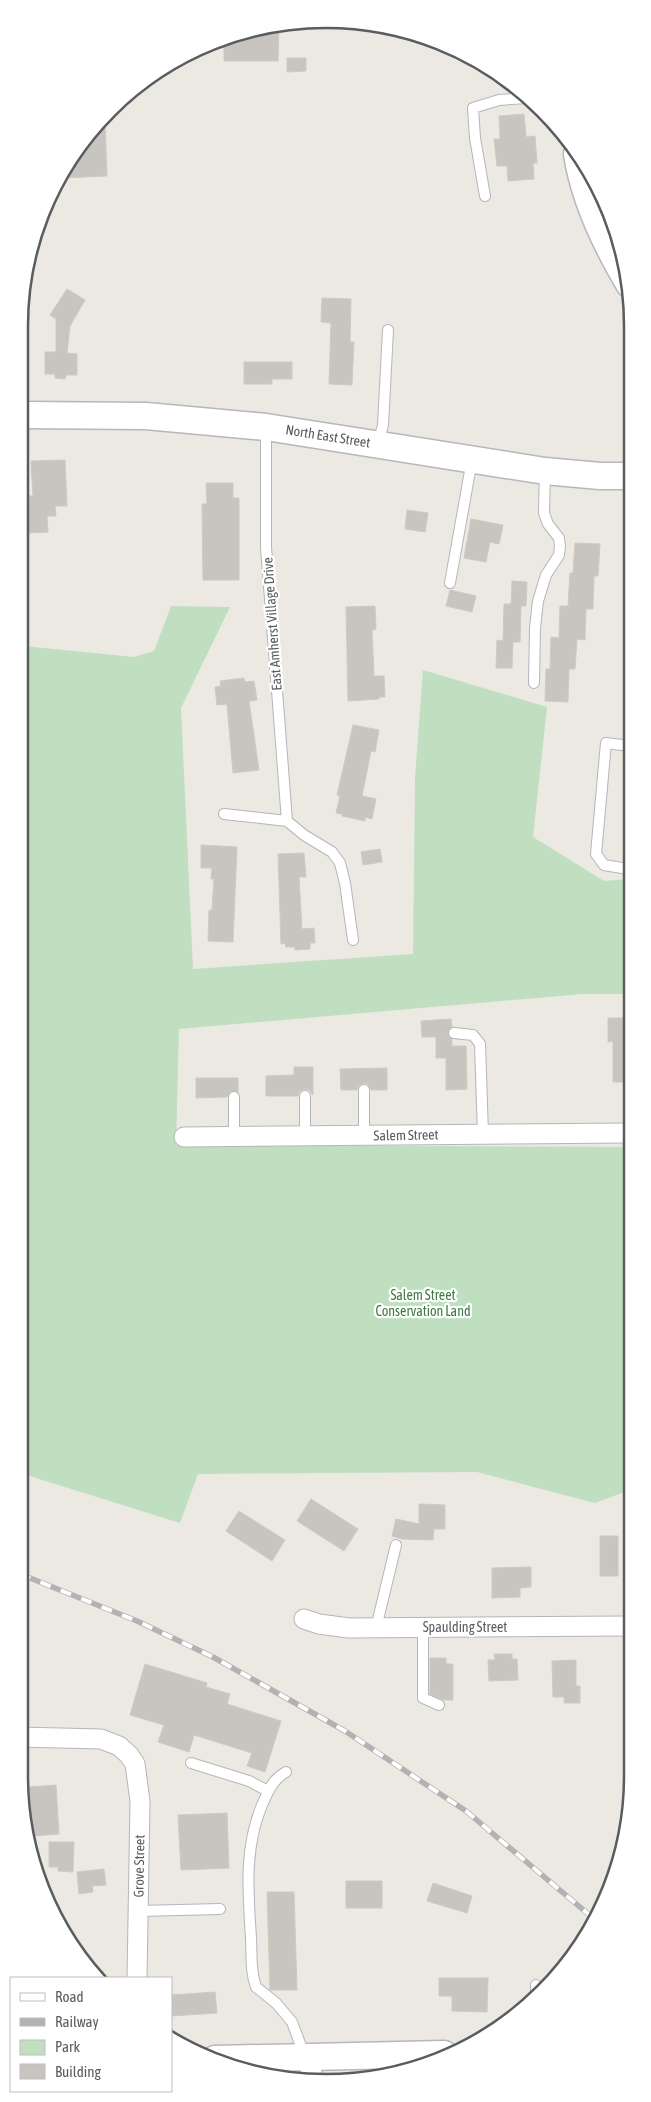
<svg xmlns="http://www.w3.org/2000/svg" width="651" height="2102" viewBox="0 0 651 2102" font-family="'Asap Condensed',sans-serif">
	<rect width="100%" height="100%" fill="#ebe9e1"/>
	<!-- green -->
	<path fill="#c0dfc1" d="M171 606 230 607 181 708 193 969 413 954 415 778 423 670 547 707 533 837 604 881 628 879V994H583L179 1029 176 1145 628 1147 627 1491 595 1503 477 1472 198 1474 180 1523 20 1473 23 646 134 657 154 651Z"/>
	<!-- building -->
	<path fill="#c8c5c0" stroke="#cecac0" d="M266 25H279L278 61H224V42Z
		M287 58H306V71L287 72Z
		M524 114 526 137 535 136 537 163H533L534 179 508 181 507 166H497L494 139H500L499 116Z
		M105 120 107 176 61 178 71 155Z
		M67 289 85 300 70 326 67 353 77 354V375H66L65 379 55 378V374H45V352H56V319L50 315Z
		M322 298 351 299 350 342H354L352 385 329 384 331 323 321 322Z
		M244 362H292V379H272V384H244Z
		M65 460 67 506H55L56 516H47L48 532 28 533 27 510H24V496H33L31 461Z
		M206 483H233V498H239V580H203L202 504H207Z
		M407 510 428 513 425 532 405 529Z
		M471 519 503 525 499 544 490 542 486 562 464 558Z
		M575 543 600 544 598 576H594L593 609H586L585 640 577 639 575 669H569L568 702 545 701 546 669H550L551 637 559 638 560 606H568L570 573H573Z
		M512 581 527 582 526 606H521L520 642H513L512 668H496L497 640 503 641 504 604H511Z
		M450 590 476 596 472 612 446 606Z
		M375 606 376 629 372 630 374 676H384L385 697H379V699L348 701 346 607Z
		M244 678 245 682 254 681 257 700 249 701 259 770 233 773 227 704 217 705 215 687 221 686 220 681Z
		M353 725 379 730 375 752 371 751 362 796 376 799 372 819 365 817V821L342 816V814L336 813 340 796 337 795Z
		M201 845 237 847 233 942 208 941 209 910H212L214 879H211L212 868H201Z
		M380 849 382 862 363 865 361 852Z
		M304 853 306 877H299L302 929 314 928 315 943H310V949L295 950V947H286L285 943 281 944 278 854Z
		M608 1018H626L628 1082H613V1041L608 1042Z
		M451 1019 452 1027 447 1033 452 1039V1046H466L467 1089 446 1090V1058H436V1037H422L421 1021Z
		M294 1067H313V1095L309 1090 305 1089 299 1092 298 1096H266V1076L294 1075Z
		M387 1068V1090H371L368 1084 364 1083 358 1086 357 1090H341L340 1069Z
		M196 1078H238V1092L231 1091 227 1097 196 1098Z
		M311 1499 358 1529 344 1551 297 1521Z
		M419 1504 445 1505V1529H434L433 1540 402 1539 392 1536 396 1519 419 1524Z
		M239 1511 285 1540 272 1561 226 1531Z
		M600 1536H618V1576H600Z
		M531 1567V1587L520 1588V1597L492 1598V1568Z
		M494 1654H512V1659H517L518 1680 489 1681 488 1660H495Z
		M430 1658H446V1664H453V1700H444L430 1694Z
		M576 1660V1686H580V1703H564V1697H553L552 1661Z
		M145 1664 207 1683 206 1687 230 1694 227 1704 281 1721 265 1772 247 1766 252 1753 194 1735 189 1752 158 1742 164 1725 130 1715Z
		M56 1785 59 1834 33 1836 29 1787Z
		M227 1813 229 1868 181 1870 178 1815Z
		M49 1842H74L73 1872 58 1871V1867H49Z
		M104 1869 106 1885 92 1886 93 1892 79 1894 77 1872Z
		M346 1881H382V1908H346Z
		M433 1883 472 1896 467 1913 427 1901Z
		M267 1892H294L297 1990H270Z
		M439 1978H488L487 2012 452 2011V1996H439Z
		M215 1992 217 2013 171 2016V1995Z"/>
	<g fill="none" stroke-linecap="round" stroke-linejoin="round">
		<defs>
			<path id="lane" d="M485 196 475 138 473 108 499 100 526 98
				M266 428V547L287 821
				M378 443 383 425 388 330
				M450 583 472 460
				M534 683 535 628 538 601 546 575 559 555 560 546 559 538 548 524 544 513 545 471
				M224 814 287 821 304 835 332 852 340 863 345 883 353 940
				M628 869 604 865 596 854 606 743 629 746
				M454 1033 473 1035 480 1044 483 1134
				M364 1090V1136
				M305 1096V1136
				M234 1097V1137
				M376 1628 396 1545
				M423 1628V1698L439 1705
				M191 1763 249 1781 268 1791
				M286 1772C272 1780 269 1790 262 1805 244 1848 248 1892 251 1938 252 1954 250 1971 256 1987L276 2003 292 2022 305 2057
				M139 1911 220 1909
				M536 1994V1985"/>
			<path id="street" d="M184 1137 628 1133
				M304 1619 319 1624 349 1628 627 1626
				M19 1737 101 1739 119 1746 129 1755 135 1764 140 1801 137 1978
				M305 2058 312 2073V2079"/>
			<path id="secondary" d="M577 154C584 200 606 245 629 284
				M24 415 146 416 266 427 545 471 600 476H629
				M215 2059 444 2054"/>
		</defs>
		<!-- lane casing -->
		<use href="#lane" stroke="#b4b6ba" stroke-width="12"/>
		<!-- street casing -->
		<use href="#street" stroke="#b4b6ba" stroke-width="21"/>
		<!-- secondary casing -->
		<use href="#secondary" stroke="#b5b7bc" stroke-width="29"/>
		<!-- lane -->
		<use href="#lane" stroke="#fff" stroke-width="10"/>
		<!-- street -->
		<use href="#street" stroke="#fff" stroke-width="19"/>
		<!-- secondary -->
		<use href="#secondary" stroke="#fff" stroke-width="26"/>
		<defs>
			<path id="rail" d="M20 1574 137 1621 213 1657 345 1731 466 1811 593 1918"/>
		</defs>
		<!-- rail casing -->
		<use href="#rail" stroke="#b1b2b2" stroke-width="5.5"/>
		<!-- rail -->
		<use href="#rail" stroke="#fff" stroke-width="4" stroke-dasharray="11" stroke-linecap="butt"/>
	</g>
	<g text-anchor="middle" stroke-width="4.5" stroke-linejoin="round" paint-order="stroke">
		<!-- street labels -->
		<g font-size="14" fill="#5a5d60" stroke="#fff">
			<text transform="translate(328 436) rotate(9)" y="5">North East Street</text>
			<text transform="translate(272 624) rotate(-94)" y="5">East Amherst Village Drive</text>
			<text transform="translate(406 1135) rotate(-1)" y="5">Salem Street</text>
			<text x="465" y="1632">Spaulding Street</text>
			<text transform="translate(139 1866) rotate(-89)" y="5">Grove Street</text>
		</g>
		<!-- park labels -->
		<g font-size="14" fill="#3e7b41" stroke="#fff">
			<text x="423" y="1300">Salem Street<tspan x="423" dy="16">Conservation Land</tspan></text>
		</g>
	</g>
	<!-- crop -->
	<path d="M0 0H651V2102H0ZM326 28H326A298 298 0 0 1 624 326V1776A298 298 0 0 1 326 2074H326A298 298 0 0 1 28 1776V326A298 298 0 0 1 326 28Z" fill="#fff" fill-rule="evenodd"/>
	<path fill="none" stroke="#5a5d60" stroke-width="2.5" d="M326 28H326A298 298 0 0 1 624 326V1776A298 298 0 0 1 326 2074H326A298 298 0 0 1 28 1776V326A298 298 0 0 1 326 28Z"/>
	<!-- legend -->
	<rect x="10" y="1977" width="162" height="115" fill="#ffffff" stroke="#bdbebf"/>
	<rect x="20" y="1993" width="25" height="8" fill="#ffffff" stroke="#bdbebf"/>
	<text x="55" y="2002" font-size="15" fill="#5a5d60">Road</text>
	<rect x="20" y="2018" width="25" height="8" fill="#b1b2b2" stroke="#bdbebf"/>
	<text x="55" y="2027" font-size="15" fill="#5a5d60">Railway</text>
	<rect x="20" y="2040" width="25" height="15" fill="#c0dfc1" stroke="#bdbebf"/>
	<text x="55" y="2052" font-size="15" fill="#5a5d60">Park</text>
	<rect x="20" y="2064" width="25" height="15" fill="#c8c5c0" stroke="#bdbebf"/>
	<text x="55" y="2077" font-size="15" fill="#5a5d60">Building</text>
</svg>
